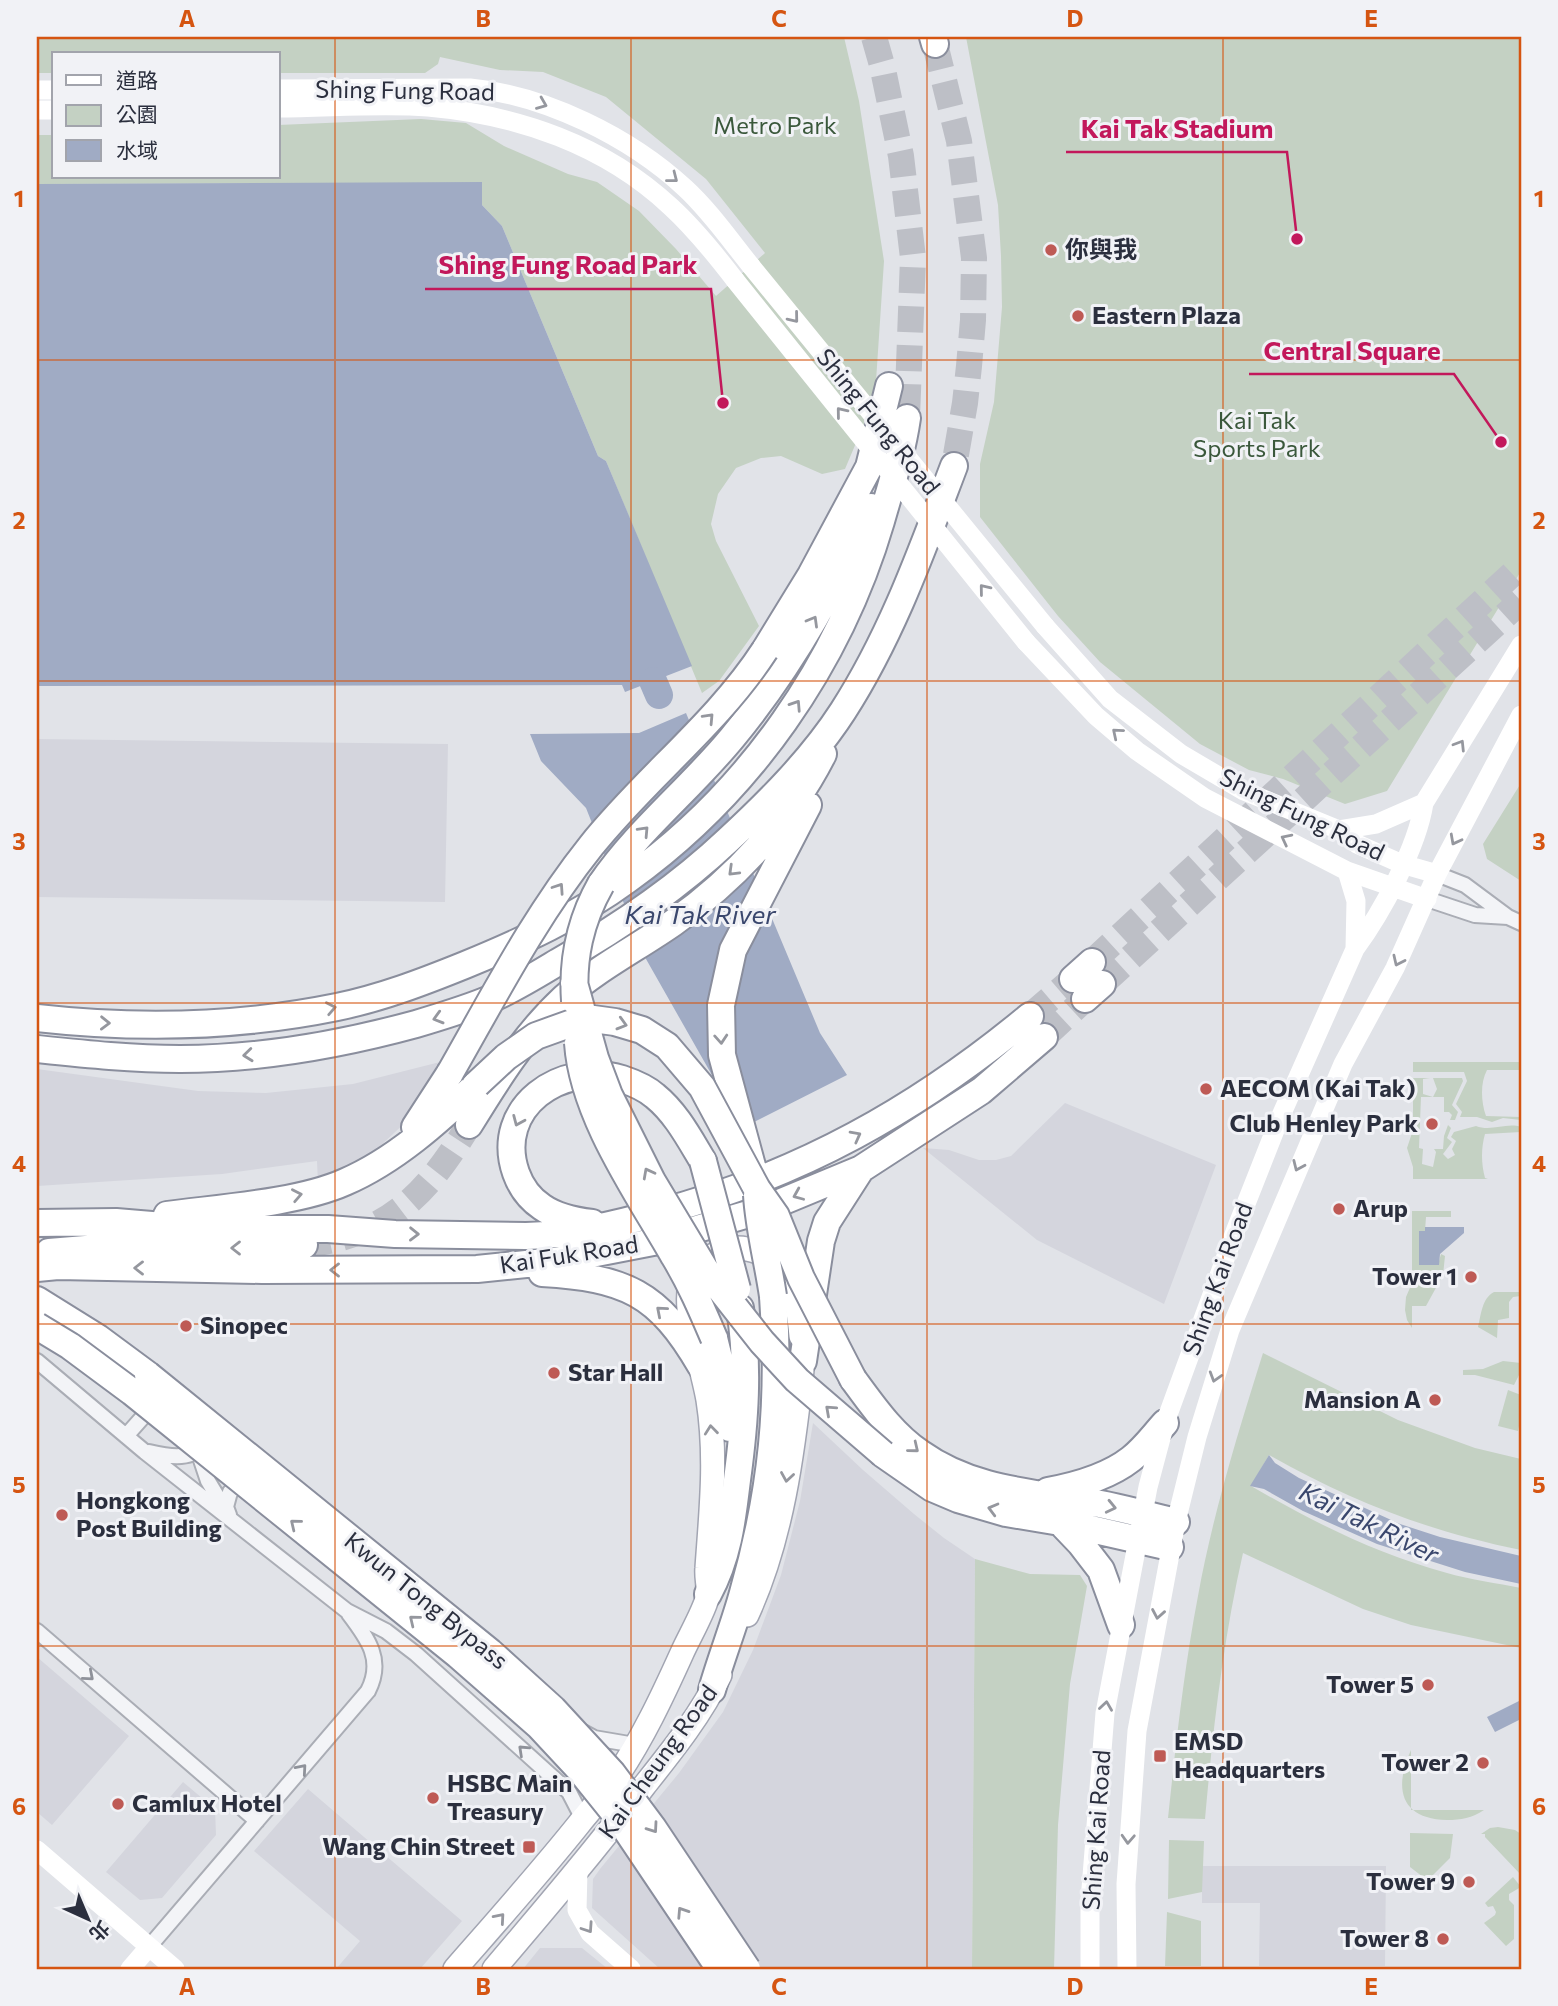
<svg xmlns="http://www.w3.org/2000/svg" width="1558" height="2006" viewBox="0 0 1558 2006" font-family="Commissioner,'Noto Sans TC',sans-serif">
	<rect width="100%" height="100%" fill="#e1e3e8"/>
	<!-- built -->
	<path fill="#d4d5dd" d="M37 739 448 744 445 902 37 897Z
		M440 1062 424 1100 410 1118 361 1164 318 1184 317 1161 222 1174 37 1186V1069L198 1091 266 1093 353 1084Z
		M1065 1103 1216 1165 1164 1304 1037 1240 923 1148 949 1150 979 1160H996L1011 1156Z
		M813 1423 863 1470 914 1514 944 1538 975 1559 972 1969H660L592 1908 593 1879 600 1869 679 1773 723 1712 753 1650 781 1575 800 1501Z
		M37 1657 129 1736 52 1825 37 1812Z
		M183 1782 215 1809 216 1835 162 1898 140 1900 106 1872Z
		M308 1789 462 1921 420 1969H336L360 1941 254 1851Z
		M1202 1866H1386L1385 1966H1259L1260 1903H1202Z
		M540 1948H582L608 1969H523Z"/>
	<!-- green -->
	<path fill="#c4d1c3" d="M37 37H844L859 101 884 261 876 381 864 424 845 469 822 474 781 456 761 458 736 468 718 494 711 524 716 541 759 626 719 681 702 693 606 461 598 456 502 226 482 205V183L37 184V135H54V177H278V125L421 119 466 123 504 146 568 174 597 182 639 211 676 249 716 296 765 253 706 179 606 97 543 72 500 70 440 57 438 64 425 73H278V54H54V73H37Z
		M966 37H1521V571L1387 791 1345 804 1283 779 1249 770 1200 744 1100 662 1058 616 980 517V464L994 402 1002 307 1001 256 998 205Z
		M1521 783V881L1487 859 1483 844Z
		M1413 1062H1521V1070H1487C1480 1083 1481 1102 1486 1116L1521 1117V1120L1503 1118 1492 1122 1477 1117H1460L1462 1112 1456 1104 1467 1081 1464 1072H1413Z
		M1413 1078H1430L1423 1079V1094L1433 1097 1437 1089 1433 1078H1462L1463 1081 1452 1105 1458 1112 1455 1120H1450L1452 1115 1449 1112H1444V1097H1421L1419 1148 1423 1149 1422 1164 1433 1167 1436 1152 1434 1149H1443L1444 1136 1448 1125 1451 1128 1447 1138 1452 1142 1443 1154 1448 1159 1455 1155 1452 1149 1456 1141 1451 1137 1454 1132 1476 1126C1491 1132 1507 1122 1521 1127V1132L1485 1134C1481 1148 1481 1163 1485 1178L1488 1179H1413V1167L1407 1148 1413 1130Z
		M1412 1211H1451V1217H1426L1425 1231 1438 1265 1441 1254 1445 1256 1443 1275 1426 1306H1412V1328L1407 1320 1405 1310 1406 1297 1412 1283Z
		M1494 1292H1521V1296L1513 1297 1509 1302V1318L1498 1320 1497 1338 1478 1327C1481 1315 1482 1298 1494 1292Z
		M1263 1353 1398 1420 1475 1448 1521 1459V1550C1428 1531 1352 1502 1269 1455L1251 1486C1313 1522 1377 1554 1447 1573 1471 1580 1497 1583 1521 1588V1648L1411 1625 1363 1609 1243 1553C1223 1641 1213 1729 1205 1819L1168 1818C1176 1743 1184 1669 1198 1596 1213 1513 1238 1433 1263 1353Z
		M1503 1361 1521 1363V1371L1514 1385 1475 1375H1463V1370L1483 1369Z
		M1508 1390 1521 1395V1426H1519L1518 1431 1498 1426Z
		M975 1559 1030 1574 1080 1575 1087 1586 1070 1684 1058 1825 1054 1969H972Z
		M1411 1750V1810H1484C1472 1818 1461 1820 1447 1820 1401 1819 1393 1789 1411 1750Z
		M1498 1827 1515 1830 1521 1834V1875L1485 1837V1834H1481L1490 1828Z
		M1410 1833 1453 1834 1450 1858 1431 1877H1423L1410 1867Z
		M1169 1840 1204 1841 1202 1892 1168 1899Z
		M1513 1877 1521 1887 1509 1894V1900L1514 1905V1939L1506 1946 1484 1923 1495 1915 1496 1912 1493 1906 1488 1907 1485 1903Z
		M1167 1912 1201 1921V1966H1165Z"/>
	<!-- water -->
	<path fill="#a0abc4" d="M482 182V205L502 226 598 456 606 461 692 666 625 692 622 685 37 686V184Z
		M686 713 820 1033 847 1075 742 1128 646 959 586 808 541 761 530 734 639 733Z
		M1425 1227H1464V1233L1440 1254 1439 1265H1419V1231H1425Z
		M1269 1455 1275 1463 1299 1478 1400 1524 1440 1537 1521 1556V1584L1465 1572 1377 1544 1303 1511 1264 1489 1250 1486Z
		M1521 1700V1719L1495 1732 1487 1717Z"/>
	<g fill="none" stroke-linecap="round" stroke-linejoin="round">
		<!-- river -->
		<path stroke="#a0abc4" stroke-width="28" d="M653 681 659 695"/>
		<!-- highway-tunnel -->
		<path stroke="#bdbfc6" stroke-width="26" stroke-dasharray="26 13" stroke-linecap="butt" d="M874 37 882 65 901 156 913 258 907 418
			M935 44 959 141 974 258 973 320 969 366 965 403 954 466
			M1092 962 1521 566
			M1102 984 1521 601
			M1030 1016 1073 979
			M1044 1037 1085 999
			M304 1245C389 1235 426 1195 469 1125"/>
		<defs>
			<path id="street" d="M1437 874 1465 885 1508 917 1521 923
				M1427 899 1475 915 1508 917
				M37 1361 145 1452 347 1611 386 1631 416 1654 569 1792 583 1819
				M126 1436 150 1409V1403
				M198 1451 208 1481 223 1506
				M149 1452C166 1456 189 1461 202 1447
				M229 1515 226 1507 230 1492 248 1479
				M37 1631 257 1821
				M583 1732 594 1738 635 1745
				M149 1947 368 1691C384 1660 368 1639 349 1614"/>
			<path id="primary" d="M747 1615C782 1539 793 1453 802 1370
				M455 1969C497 1921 539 1874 579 1824 591 1809 604 1795 615 1779 642 1740 663 1695 682 1653 689 1637 705 1610 708 1595 709 1586 706 1577 707 1568 711 1511 717 1457 708 1400 703 1369 683 1314 690 1285 696 1261 723 1244 747 1249 790 1257 798 1300 801 1336
				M494 1969C545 1909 596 1849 644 1786 671 1752 701 1715 720 1675"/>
			<path id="highway" d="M933 37 935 44
				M765 650 811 575 869 467 889 386
				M601 884C638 830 690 789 732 738 790 668 834 590 871 507
				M1073 979 1092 962
				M1085 999 1102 984
				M37 1018C135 1029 239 1027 337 1007 381 998 423 982 465 965 521 942 578 916 627 880 749 793 839 664 881 521 891 486 902 453 907 418
				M37 1049C85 1054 132 1059 180 1059 260 1059 339 1045 416 1024 443 1016 470 1008 495 997 517 987 538 974 558 962 620 927 676 889 728 840 769 802 812 759 843 711 892 635 922 550 954 466
				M469 1125C496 1081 525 1034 564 998 596 969 637 948 673 923 735 879 789 821 823 754
				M415 1127 450 1073
				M752 1166 722 1055 721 1005 733 950 808 805
				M167 1215C219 1208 298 1203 345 1182 394 1161 439 1121 477 1084
				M37 1223 116 1222 199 1229H328L395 1234 526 1236C571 1235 614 1225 657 1213 799 1176 918 1109 1030 1016
				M592 1223C576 1221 556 1217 542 1207 530 1199 521 1187 516 1173 493 1107 562 1060 622 1079 634 1083 646 1088 655 1096 676 1113 689 1138 703 1161
				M49 1252 98 1248H254L304 1245
				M37 1268 58 1266 262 1270 477 1269 555 1261 653 1242 762 1210 861 1169 981 1091 1044 1037
				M542 1273C625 1278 658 1292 701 1366
				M37 1300 98 1338 148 1375
				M714 1338 729 1399 730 1428
				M803 1361 821 1241 827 1222 861 1169
				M853 1379C873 1406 892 1434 920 1453 969 1488 1025 1492 1082 1501 1113 1505 1145 1515 1176 1522
				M883 1454 932 1488 958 1499 1006 1513 1060 1522 1170 1547
				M1048 1491C1075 1486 1108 1477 1131 1459 1144 1449 1154 1435 1165 1423
				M1060 1522 1081 1544 1101 1570 1121 1625
				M708 1594C728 1557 732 1522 737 1480 745 1421 749 1367 740 1308
				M712 1690C721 1658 734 1626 743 1593 772 1492 781 1401 773 1296"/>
		</defs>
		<!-- street casing -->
		<use href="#street" stroke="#aaadb5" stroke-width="18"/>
		<!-- primary casing -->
		<use href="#primary" stroke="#a2a5b2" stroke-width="26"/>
		<!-- highway casing -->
		<use href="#highway" stroke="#8a8e9d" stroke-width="30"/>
		<!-- street -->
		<use href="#street" stroke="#f3f4f7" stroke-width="14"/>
		<!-- secondary -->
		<path stroke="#fff" stroke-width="19" d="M278 89 470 88C545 95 630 137 685 188 710 211 730 240 751 266
			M37 90H54
			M278 108C327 108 381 103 428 107 518 115 605 145 671 207 695 229 715 254 735 280
			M37 110H54
			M1045 626 1110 699 1181 754 1244 791 1339 830 1357 844 1402 864 1437 874
			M1026 642 1096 716 1137 751 1205 798 1347 871 1427 899
			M1339 830 1376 824 1424 803
			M1347 871 1356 901 1355 949
			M37 1850 175 1969
			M578 1871 577 1910 590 1933 631 1969
			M130 1969 149 1947
			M1090 1969V1901L1105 1713 1148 1487 1165 1423 1236 1229 1279 1120 1355 949C1382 912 1417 848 1424 803L1521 645
			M1127 1969 1126 1884 1137 1731 1176 1522 1197 1437 1230 1330 1343 1064 1395 968 1437 874 1521 715"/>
		<!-- primary -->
		<use href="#primary" stroke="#fff" stroke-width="23"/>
		<!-- highway -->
		<use href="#highway" stroke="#fff" stroke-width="26"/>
		<defs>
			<path id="highway-bridge" d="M574 983 595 1058 609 1095 652 1181 706 1271 762 1342 797 1380 883 1454
				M575 1001C572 958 580 921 601 884
				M578 1043C583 1116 638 1193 674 1256 690 1282 702 1310 714 1338
				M450 1073C494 996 535 916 591 846 645 778 717 724 765 650
				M477 1084 506 1057 536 1036 586 1018 615 1022 642 1030 667 1046 702 1087 757 1189 776 1216 801 1278 853 1379
				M703 1161 737 1289
				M757 1195C759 1229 768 1262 773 1296
				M37 1326 70 1346 132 1392 458 1655 539 1726 580 1770 617 1816 720 1969
				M148 1375 490 1652 553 1709 612 1773 653 1828 747 1969"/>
		</defs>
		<!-- highway-bridge casing -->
		<use href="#highway-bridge" stroke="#8a8e9d" stroke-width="30" stroke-linecap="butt"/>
		<!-- secondary-bridge -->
		<path stroke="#fff" stroke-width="19" d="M751 266 1045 626
			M735 280 1026 642"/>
		<!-- highway-bridge -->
		<use href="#highway-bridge" stroke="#fff" stroke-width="26"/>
	</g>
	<!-- one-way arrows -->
	<defs><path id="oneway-chevron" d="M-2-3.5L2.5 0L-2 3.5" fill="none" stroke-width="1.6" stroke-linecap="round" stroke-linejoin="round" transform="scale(1.75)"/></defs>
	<g stroke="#95979e">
		<use href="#oneway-chevron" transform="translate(542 104) rotate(22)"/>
		<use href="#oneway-chevron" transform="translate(673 178) rotate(38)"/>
		<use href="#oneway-chevron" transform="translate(794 318) rotate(51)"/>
		<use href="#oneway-chevron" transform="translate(841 412) rotate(-129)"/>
		<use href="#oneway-chevron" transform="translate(984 589) rotate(-129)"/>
		<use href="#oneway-chevron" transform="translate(813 621) rotate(-60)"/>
		<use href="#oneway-chevron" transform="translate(796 705) rotate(-57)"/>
		<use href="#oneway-chevron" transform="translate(709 718) rotate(-47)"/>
		<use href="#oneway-chevron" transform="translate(1117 733) rotate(-140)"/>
		<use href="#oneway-chevron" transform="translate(1460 745) rotate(-58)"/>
		<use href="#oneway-chevron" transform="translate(644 831) rotate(-47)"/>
		<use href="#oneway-chevron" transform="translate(1286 839) rotate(-153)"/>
		<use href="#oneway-chevron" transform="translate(1455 840) rotate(118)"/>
		<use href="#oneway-chevron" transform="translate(733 871) rotate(136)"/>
		<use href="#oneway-chevron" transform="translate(559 888) rotate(-56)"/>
		<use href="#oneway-chevron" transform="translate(1398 961) rotate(115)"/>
		<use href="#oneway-chevron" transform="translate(331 1008) rotate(-11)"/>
		<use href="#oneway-chevron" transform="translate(438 1018) rotate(164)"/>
		<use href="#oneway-chevron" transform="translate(105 1023) rotate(1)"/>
		<use href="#oneway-chevron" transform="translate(622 1024) rotate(16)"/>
		<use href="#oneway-chevron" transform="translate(721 1039) rotate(86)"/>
		<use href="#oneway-chevron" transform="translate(248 1055) rotate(174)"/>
		<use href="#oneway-chevron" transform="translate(518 1121) rotate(113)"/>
		<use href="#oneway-chevron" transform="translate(856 1136) rotate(-28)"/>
		<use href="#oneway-chevron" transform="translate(1298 1166) rotate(114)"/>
		<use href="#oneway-chevron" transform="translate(648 1173) rotate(-118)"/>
		<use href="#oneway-chevron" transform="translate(297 1195) rotate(-11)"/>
		<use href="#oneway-chevron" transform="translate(798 1195) rotate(157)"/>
		<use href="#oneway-chevron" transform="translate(414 1234) rotate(1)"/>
		<use href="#oneway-chevron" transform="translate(236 1248) rotate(-180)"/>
		<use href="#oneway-chevron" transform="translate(139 1268) rotate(-180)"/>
		<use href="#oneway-chevron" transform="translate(335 1270) rotate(180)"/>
		<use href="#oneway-chevron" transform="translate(661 1311) rotate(-139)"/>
		<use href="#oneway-chevron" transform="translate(1215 1377) rotate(107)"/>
		<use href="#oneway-chevron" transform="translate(830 1410) rotate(-138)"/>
		<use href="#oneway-chevron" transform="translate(711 1430) rotate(-96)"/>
		<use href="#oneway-chevron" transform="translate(914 1448) rotate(39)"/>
		<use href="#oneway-chevron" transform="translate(787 1477) rotate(99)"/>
		<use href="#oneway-chevron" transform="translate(1111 1507) rotate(13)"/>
		<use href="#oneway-chevron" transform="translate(993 1509) rotate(-165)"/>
		<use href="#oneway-chevron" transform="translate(295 1524) rotate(-141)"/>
		<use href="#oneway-chevron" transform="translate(1158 1614) rotate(100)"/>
		<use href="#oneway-chevron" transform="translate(414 1620) rotate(-141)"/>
		<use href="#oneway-chevron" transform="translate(1106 1706) rotate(-82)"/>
		<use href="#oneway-chevron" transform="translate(653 1828) rotate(55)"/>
		<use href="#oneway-chevron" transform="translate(1128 1839) rotate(93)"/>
		<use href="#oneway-chevron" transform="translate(682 1912) rotate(-123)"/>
		<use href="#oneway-chevron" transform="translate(500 1918) rotate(-49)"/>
		<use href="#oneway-chevron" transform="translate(588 1928) rotate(56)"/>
	</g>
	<g stroke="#8f929a">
		<use href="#oneway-chevron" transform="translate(89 1676) rotate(41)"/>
		<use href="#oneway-chevron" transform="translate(523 1750) rotate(-137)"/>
		<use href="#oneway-chevron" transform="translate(302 1769) rotate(-49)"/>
	</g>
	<!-- grid -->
	<path fill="none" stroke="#d55511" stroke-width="2" stroke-opacity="0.55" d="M335 37V1969M631 37V1969M927 37V1969M1223 37V1969M37 360H1521M37 681H1521M37 1003H1521M37 1324H1521M37 1646H1521"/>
	<!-- markers -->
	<g fill="#be5a55" stroke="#f1f2f6" stroke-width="2.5">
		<circle cx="1051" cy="250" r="7"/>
		<circle cx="1078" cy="316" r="7"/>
		<circle cx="1206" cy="1089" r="7"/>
		<circle cx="1432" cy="1124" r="7"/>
		<circle cx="1339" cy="1209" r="7"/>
		<circle cx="1471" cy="1277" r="7"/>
		<circle cx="186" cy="1326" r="7"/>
		<circle cx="554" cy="1373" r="7"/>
		<circle cx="1435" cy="1400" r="7"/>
		<circle cx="62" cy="1515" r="7"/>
		<circle cx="1428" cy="1685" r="7"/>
		<rect x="1153" y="1749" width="14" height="14" rx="3.5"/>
		<circle cx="1483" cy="1763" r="7"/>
		<circle cx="433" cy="1798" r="7"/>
		<circle cx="118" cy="1804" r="7"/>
		<rect x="522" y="1840" width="14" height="14" rx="3.5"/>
		<circle cx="1469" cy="1882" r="7"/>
		<circle cx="1443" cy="1939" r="7"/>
	</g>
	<g text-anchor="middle" stroke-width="6" stroke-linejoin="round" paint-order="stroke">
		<!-- street labels -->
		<g font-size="24" fill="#2b2f3e" stroke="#f1f2f6">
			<text transform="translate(405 91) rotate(1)" y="8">Shing Fung Road</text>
			<text transform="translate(878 422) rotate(51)" y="8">Shing Fung Road</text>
			<text transform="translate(1302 815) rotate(26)" y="8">Shing Fung Road</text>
			<text transform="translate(569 1255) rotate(-9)" y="8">Kai Fuk Road</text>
			<text transform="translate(1218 1279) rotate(-70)" y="8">Shing Kai Road</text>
			<text transform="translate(426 1601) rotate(39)" y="8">Kwun Tong Bypass</text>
			<text transform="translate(658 1762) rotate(-54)" y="8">Kai Cheung Road</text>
			<text transform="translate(1097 1830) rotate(-86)" y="8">Shing Kai Road</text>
		</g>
		<!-- park labels -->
		<g font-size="24" fill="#3a583b" stroke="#f1f2f6">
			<text x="775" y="134">Metro Park</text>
			<text x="1257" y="429">Kai Tak<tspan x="1257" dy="28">Sports Park</tspan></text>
		</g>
		<!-- poi labels -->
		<g font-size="24" font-weight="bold" fill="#2b2f3e" stroke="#f1f2f6" text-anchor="start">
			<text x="1065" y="258">你與我</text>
			<text x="1092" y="324">Eastern Plaza</text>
			<text x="1220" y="1097">AECOM (Kai Tak)</text>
			<text x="1418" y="1132" text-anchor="end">Club Henley Park</text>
			<text x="1353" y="1217">Arup</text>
			<text x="1457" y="1285" text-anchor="end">Tower 1</text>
			<text x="200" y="1334">Sinopec</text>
			<text x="568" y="1381">Star Hall</text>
			<text x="1421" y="1408" text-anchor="end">Mansion A</text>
			<text x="76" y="1509">Hongkong<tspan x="76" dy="28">Post Building</tspan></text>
			<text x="1414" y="1693" text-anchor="end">Tower 5</text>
			<text x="1174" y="1750">EMSD<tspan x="1174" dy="28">Headquarters</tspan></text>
			<text x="1469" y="1771" text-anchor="end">Tower 2</text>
			<text x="447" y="1792">HSBC Main<tspan x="447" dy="28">Treasury</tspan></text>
			<text x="132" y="1812">Camlux Hotel</text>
			<text x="515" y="1855" text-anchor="end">Wang Chin Street</text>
			<text x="1455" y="1890" text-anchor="end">Tower 9</text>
			<text x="1429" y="1947" text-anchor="end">Tower 8</text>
		</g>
		<!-- water labels -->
		<g font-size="26" font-style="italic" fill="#3a476d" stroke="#f1f2f6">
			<text x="700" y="924">Kai Tak River</text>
			<text transform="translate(1369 1523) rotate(26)" y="9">Kai Tak River</text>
		</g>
	</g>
	<!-- callouts -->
	<path fill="none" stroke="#c2185b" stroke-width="2.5" d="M1297 239L1287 152H1066M723 403L711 289H425M1501 442L1454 374H1249"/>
	<g fill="#c2185b" stroke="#f1f2f6" stroke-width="2.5">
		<circle cx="1297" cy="239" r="7"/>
		<circle cx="723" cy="403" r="7"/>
		<circle cx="1501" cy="442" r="7"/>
	</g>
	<g font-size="26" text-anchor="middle" font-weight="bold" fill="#c2185b" stroke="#f1f2f6" stroke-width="6" stroke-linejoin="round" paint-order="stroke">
		<text x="1177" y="138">Kai Tak Stadium</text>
		<text x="568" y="274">Shing Fung Road Park</text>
		<text x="1352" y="360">Central Square</text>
	</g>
	<!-- border -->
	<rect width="1558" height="2006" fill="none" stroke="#f1f2f6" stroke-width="77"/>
	<!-- legend -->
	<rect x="52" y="52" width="228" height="126" fill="#f1f2f6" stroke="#a2a4ac" stroke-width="2"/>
	<rect x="66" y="75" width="35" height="10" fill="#ffffff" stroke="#a2a4ac" stroke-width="2"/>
	<text x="116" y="88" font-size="21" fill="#2b2f3e">道路</text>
	<rect x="66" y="105" width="35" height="21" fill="#c4d1c3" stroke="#a2a4ac" stroke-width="2"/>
	<text x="116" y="122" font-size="21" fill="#2b2f3e">公園</text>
	<rect x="66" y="140" width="35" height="21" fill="#a0abc4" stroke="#a2a4ac" stroke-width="2"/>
	<text x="116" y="158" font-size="21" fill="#2b2f3e">水域</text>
	<!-- north arrow -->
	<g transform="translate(88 1919) rotate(136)" stroke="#f1f2f6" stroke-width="5" paint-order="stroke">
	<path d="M0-5L12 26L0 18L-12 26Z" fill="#2b2f3e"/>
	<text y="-10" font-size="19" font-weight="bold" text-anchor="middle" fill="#2b2f3e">北</text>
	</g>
	<rect x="38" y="38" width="1482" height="1930" fill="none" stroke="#d55511" stroke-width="2.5"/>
	<g font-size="23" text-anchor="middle" font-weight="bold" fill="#d55511">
		<text x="187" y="27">A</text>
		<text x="483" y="27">B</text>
		<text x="779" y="27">C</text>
		<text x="1075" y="27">D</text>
		<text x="1371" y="27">E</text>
		<text x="19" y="207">1</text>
		<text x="1539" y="207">1</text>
		<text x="19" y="529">2</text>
		<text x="1539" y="529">2</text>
		<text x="19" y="850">3</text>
		<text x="1539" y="850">3</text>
		<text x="19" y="1172">4</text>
		<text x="1539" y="1172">4</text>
		<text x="19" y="1493">5</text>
		<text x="1539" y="1493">5</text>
		<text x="19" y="1815">6</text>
		<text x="1539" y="1815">6</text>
		<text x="187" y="1995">A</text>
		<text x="483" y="1995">B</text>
		<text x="779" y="1995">C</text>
		<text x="1075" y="1995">D</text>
		<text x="1371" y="1995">E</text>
	</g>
</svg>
